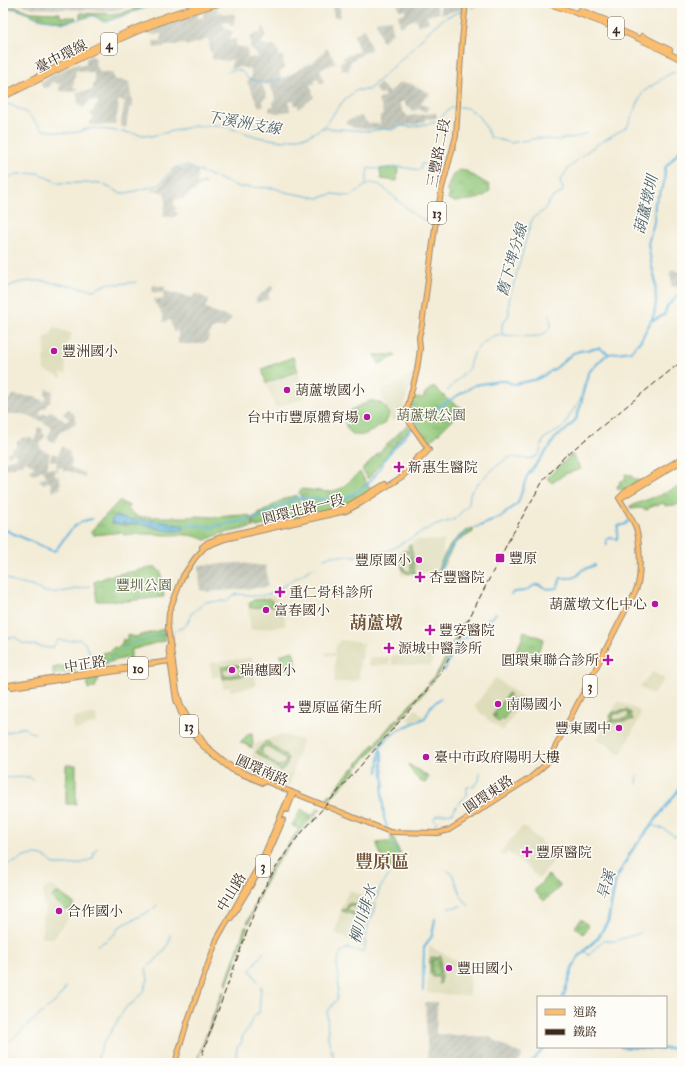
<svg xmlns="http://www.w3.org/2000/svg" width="685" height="1066" viewBox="0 0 685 1066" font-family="'IM FELL Double Pica','Noto Serif TC',serif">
	<defs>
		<pattern id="industrial-furrows" width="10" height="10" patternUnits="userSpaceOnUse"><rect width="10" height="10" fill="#c3c6b9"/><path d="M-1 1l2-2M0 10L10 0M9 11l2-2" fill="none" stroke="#a8aa9f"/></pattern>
		<pattern id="grass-tufts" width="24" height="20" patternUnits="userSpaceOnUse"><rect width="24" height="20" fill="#91c779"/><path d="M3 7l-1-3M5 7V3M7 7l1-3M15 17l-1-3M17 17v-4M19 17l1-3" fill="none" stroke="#78a263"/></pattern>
		<pattern id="garden-dots" width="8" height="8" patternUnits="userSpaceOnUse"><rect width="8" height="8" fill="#91c779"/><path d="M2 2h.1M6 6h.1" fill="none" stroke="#78a263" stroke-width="1.8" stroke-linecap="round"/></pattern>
		<pattern id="water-waves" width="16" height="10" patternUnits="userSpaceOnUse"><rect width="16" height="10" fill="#61b5dd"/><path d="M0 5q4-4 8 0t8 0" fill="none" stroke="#5193b3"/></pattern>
	</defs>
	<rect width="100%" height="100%" fill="#fdfcf7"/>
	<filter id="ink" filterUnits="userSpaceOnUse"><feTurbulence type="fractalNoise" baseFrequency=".025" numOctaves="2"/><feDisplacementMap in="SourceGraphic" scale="8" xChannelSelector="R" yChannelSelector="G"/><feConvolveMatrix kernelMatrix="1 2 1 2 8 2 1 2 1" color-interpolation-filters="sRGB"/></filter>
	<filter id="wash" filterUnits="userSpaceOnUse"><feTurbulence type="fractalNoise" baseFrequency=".012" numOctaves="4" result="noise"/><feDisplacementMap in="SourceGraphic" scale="16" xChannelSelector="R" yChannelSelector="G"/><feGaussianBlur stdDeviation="0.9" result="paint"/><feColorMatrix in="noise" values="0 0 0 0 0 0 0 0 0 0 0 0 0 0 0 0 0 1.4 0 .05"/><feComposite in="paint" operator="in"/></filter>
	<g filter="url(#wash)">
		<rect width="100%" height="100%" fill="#f3ecd7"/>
		<!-- built -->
		<path fill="#deddbb" d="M54 327 72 334 67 345 64 346 66 374 61 373 62 378 44 370 45 338 52 333Z
			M298 371 306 397 276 408 266 383Z
			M412 375 413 377 403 410 404 415 392 421 380 392Z
			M414 540H444L442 556 434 571 401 576 399 552Z
			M273 596 284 605 285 626 251 630 247 601Z
			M340 640 360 642V648L361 643H364L362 654 363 655 362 659H360L359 680 334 683 335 656 326 655V652L335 653V649Z
			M433 655 434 657 430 666 425 665H392L391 656Z
			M252 657 256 685 254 687 230 691V687L223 688 222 676 212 678 210 663Z
			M369 657H389V665L368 666Z
			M652 672 665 679 652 695 640 687Z
			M496 678 524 699 503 731 487 719 477 710V707L474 706Z
			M618 701 638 710 641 714 624 749 620 755 608 745 596 739 602 732Z
			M416 709 424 717 422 720 412 723 407 718Z
			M96 714 97 724 89 725 81 729 73 730V718Z
			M284 735 302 740 290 784 285 787 250 773 248 770 255 744 273 737Z
			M523 826 557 856 540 878H539L513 855 512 856 508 852 504 857 499 853Z
			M51 885 76 903 69 917 54 938H42V916L45 913V908L43 906V890Z
			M349 890 375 902V911L366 924V936L364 948 335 933 341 908Z
			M429 946 459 962 470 964 469 996 427 993Z"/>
		<!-- industrial -->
		<path fill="url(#industrial-furrows)" d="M3 3H140L115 11 35 8 18 4Z
			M331 3H339L341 17H334Z
			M397 3H433L436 4 438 13 427 16 429 22 418 26 416 19 410 21 400 27 398 15 405 13V10H399Z
			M448 3H460L464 5V9L441 14 440 7 444 6Z
			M218 6 217 13 222 12 223 14H235L234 26H229V22L223 23 224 27H226L227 29 233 32 229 39H236V46L247 48 248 58 259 57 250 47 251 35 253 36 256 32 259 34 263 27H264L266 35 261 44 277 47V52H279V56H283L284 69 280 71 281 80 314 61 327 48 336 63 320 69 324 83 320 84 318 78 315 79V83L310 85 314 97 298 109V105H295L294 101 289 102 290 111 277 113 269 111 270 106 274 107 273 102 276 99 270 85 262 84 267 97 262 100 264 105 259 107 247 82 251 79V69L243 68V67L230 68 233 59 227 61 212 59V52H210L209 39 186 46 185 44 174 45 154 48 153 41H161V34L151 35 146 30 198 12V18H203V10Z
			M391 19 393 33 382 42 376 21Z
			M365 28 371 49 351 61 349 68V71L342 70 340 62 345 61 343 57 359 51 354 35Z
			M90 56H93L96 59 95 67H98L99 72H109L112 73 115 80H123L129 82 133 107 129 108 126 128 120 126 125 102 119 100 117 104 119 105 115 125H89V121H91L93 118V116L90 115 99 102 95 100 94 101 90 100 83 108 78 104 77 92 93 90V84L95 83 94 73 76 70 73 87 77 88 78 90 71 92 59 91 60 84 52 82 50 87 43 88 40 82 74 64 86 65V58Z
			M400 82 404 84 409 83 430 93 427 98 425 97 421 103 423 105 429 107 426 112 418 109 412 112 410 106 407 107 404 101 399 103 403 112H404L407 116 436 113 437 118 425 119V122L412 125 399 126 391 129H366L354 128 347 124 346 121 361 116 368 123 380 124V116L383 115 382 108 378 101 385 96 383 93 380 95 374 88 380 83 389 93Z
			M177 168H190L198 171 197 183 204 181 206 184 196 189V191L190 192 188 195 182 199H175L174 206 177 208 175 211 178 214 174 217H165L163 216 166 200H165V194L158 191H151V189L159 188 174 170Z
			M672 269 682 273V284L680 288 671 286V277L669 275Z
			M153 285 165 287V291L193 298 194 294H198L209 300 205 307 215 313 232 318 224 328H215L212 329 210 332 207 342 198 344H178V331L173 332 170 320 163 322V315L161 314 160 309H158L157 305 155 304 154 299 163 300 164 293 152 292Z
			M272 285 273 289 268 294 269 299 256 303V298Z
			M46 389 53 391 50 403H48L45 409 43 408 39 414 42 415 43 413 47 415 51 411 67 422 69 419 63 414 68 409 74 414 76 423 60 432 54 443 47 438 52 428 41 421 22 414H3V400L10 399 13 395 35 397 44 401 46 399V396L45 395Z
			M38 427 43 429 42 432 45 435 40 445 41 449 50 453 47 468 55 469V476H58L61 484 60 485 61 488 52 492 51 485 49 481 44 484 39 480 47 477 44 472 41 470 34 475 30 471 35 466 25 461 23 465H16L15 467 3 469V462L16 458V454L11 453V455L8 456 7 452 11 451 12 448 17 447V441H20L21 438 30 437 34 440 38 432 36 431Z
			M62 446 69 451 72 461 70 467 84 473 85 474 84 477 69 471H63V467L58 468V471H56L57 462 50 460 52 453 58 455Z
			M240 563 266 566 268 587 209 592 200 590 199 565Z
			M425 1002H437L436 1034 490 1037 511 1050 522 1054 521 1059 517 1063H428Z"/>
		<!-- grass -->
		<path fill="url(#grass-tufts)" stroke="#66784c" d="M142 3H174L161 7 148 6 108 21H102L94 15 80 19V14L81 13 119 14 142 6Z
			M3 6 17 7 31 12 60 13V17H76L75 20 64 22 38 18 16 8 3 9Z
			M398 167 397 181 381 179 380 169Z
			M459 170 466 171 489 185 490 190C482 202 468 199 455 202L448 199 450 193 447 192V188L449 185V183L453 175Z
			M375 355H394L396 356 379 364Z
			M293 357 298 371 266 383 262 369Z
			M434 386 448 400 464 409V410L456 416 428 444C415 425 406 421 413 398H423L425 393Z
			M407 425 411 428 401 437 368 479 362 469Z
			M571 455H573L581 469 565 474 552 483 547 478Z
			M360 472 371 490 345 506 309 515 299 493 301 489 331 492 342 488Z
			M682 485V504L665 506 664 503 648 508V510L640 508 631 509 630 506 660 495Z
			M296 495 306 516 256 527 252 518 284 499Z
			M119 501 130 506 128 510 138 517H189C198 515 205 517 214 517 226 517 238 514 250 516L254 527 220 534 206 540C190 533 182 535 165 535 152 534 138 533 124 535L123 532 94 535 90 532Z
			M473 528V532L455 543 437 577H434C443 557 450 537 473 528Z
			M155 567 161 572 164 597 127 601H97L94 582 109 576Z
			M466 621 446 662 430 685 428 684C445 666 451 642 463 622Z
			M164 629 166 640 131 650V658C125 657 111 662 103 664L102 653 111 651 114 647 117 648 121 646 123 639 127 641V635L135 637Z
			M524 631 544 639 534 659 516 650 521 641Z
			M293 651 298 669 287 672 284 662H282L280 655Z
			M74 664 76 671 53 675V668Z
			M99 676 95 688 88 689 87 677Z
			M426 687 428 688 401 718 399 717Z
			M396 719 400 720 358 767 357 764 375 743 376 745 378 742 377 741Z
			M250 733H252L253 743 252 748 240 742Z
			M408 764 429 777 425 783C416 781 412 772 408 764Z
			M66 765H76V804H66Z
			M355 766 357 769 326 803 323 802 330 794V796L341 782V781Z
			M318 808 321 809C303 829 285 849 271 872 262 888 255 906 249 923H247L268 872 299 829Z
			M301 809 311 815 298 829 292 825Z
			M390 836 393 837 402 858 396 860 398 866 394 872C387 864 378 854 377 843L392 841Z
			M548 875 561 886 544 901 534 891Z
			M59 893 74 904 70 909 68 911 53 899 52 897 55 894Z
			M581 919 589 926 583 934 575 927Z
			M245 927H248L227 985H225Z
			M434 959H438L439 961V974L436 976 432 973V962Z
			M222 992H224L196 1063Z"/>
		<!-- garden -->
		<path fill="url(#garden-dots)" stroke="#66784c" d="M625 474 631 475 633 478 640 481C634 485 626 492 618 489L617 486 620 484 619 482 626 479Z"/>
		<!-- pitch -->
		<path fill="#91c779" stroke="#66784c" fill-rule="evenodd" d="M370 401C382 400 395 412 385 423 380 427 369 433 363 435 350 438 340 424 348 413 353 407 363 405 370 401Z
			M408 545H411L415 574H413V571L409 574 403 571 401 554 404 551H409ZM404 553H408L410 555 411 569 408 572 404 569 403 556Z
			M269 599 272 601V604H275V606L250 608V603L252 600Z
			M245 664V666L243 667 244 673H247V675L223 679 222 670 221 667ZM238 667 241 670 239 674 226 676 223 674V671L225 669Z
			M508 693 510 694 508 697 511 698 513 701 514 699 516 700 503 720 501 719 499 722 494 718 496 715 497 716 496 714 494 717 492 716Z
			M627 710 631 713V718H632L633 720 608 723V721H612L610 716 613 712ZM626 712 629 714 628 718 615 720 613 719V715L615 714Z
			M265 742H268L288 758 287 765 281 771 256 752ZM268 746 284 758 286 762 284 765 278 766 262 754V748Z
			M351 903 365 909 366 913 363 917 366 918V919L342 911 343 909 346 910 347 905ZM351 905 363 910 364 912V914L361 916 349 911 347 908Z
			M440 956H441V983L439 984V977H433L430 974V959L433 957 439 958ZM436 959 439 961V974L436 976 432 973V961Z"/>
		<!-- water -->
		<path fill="url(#water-waves)" stroke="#4e707e" d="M116 516 126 519 170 522 177 525H184V529C169 535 155 526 140 524 135 523 130 525 124 525L127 523 123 522V525L111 523V522H113L111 520Z"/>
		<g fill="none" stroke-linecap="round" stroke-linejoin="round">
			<!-- stream -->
			<path stroke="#61b5dd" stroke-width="1" d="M471 8 482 3
				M3 10 16 9 38 18 64 23 93 16 106 22 148 7H164L175 3
				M227 72C238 68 240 68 248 79 264 83 268 83 284 78
				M3 104 11 105 27 113 43 130 67 133 78 132 87 129 95 128 151 136 194 126 213 125 223 126 258 137 283 141 308 136 322 128 369 131 383 129 392 130 401 126 411 127 437 122 446 112 451 108 456 107
				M459 107C475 106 485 124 490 137L511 143 538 138 556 140 577 137 586 133
				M323 127 345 99 357 90H368L406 55 434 26 446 17 462 11
				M3 179 18 174 38 173 58 183H100L120 193H127L159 185 173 169 177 167 187 166 239 187 274 188 285 192 318 198 333 194 351 196 363 187 371 183 380 185 415 215 430 223
				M366 184 368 168 373 169 399 167 420 170 421 164 428 165 447 162
				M3 289 17 283 30 281H43L94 290 109 283 118 284 136 282
				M502 334V324L509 315V301L531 222 535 216 542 212 552 198 562 192 563 189 560 181 568 169 584 154 596 145 627 127 643 92 669 74 682 70
				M447 391 468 369C470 366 469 363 471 360 472 355 476 351 479 347 482 344 490 337 494 336 502 333 508 336 515 336 529 336 543 340 551 326L550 314
				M324 558 330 556H356L388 551 431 527 455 519 469 504C470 500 469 495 471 492 474 486 502 460 508 458 518 455 529 463 538 455 542 450 541 443 545 438L561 429 565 425 571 413 580 400 585 382
				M3 575C11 584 21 583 31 586 36 587 41 591 46 592 59 594 76 589 90 586
				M171 632 182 628 187 624 191 614 205 602 227 601 232 596 238 594 258 596 270 594 316 566
				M3 640 7 638 15 637 22 643 48 648H52L58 640 67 641 79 639 84 642 91 655 96 660 107 661 135 641H143L168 632
				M3 734 20 728H25L29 732 35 733
				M3 778 29 777 33 780
				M637 784 638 775
				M652 825 664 829 676 837 682 832
				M436 831 435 825 437 822 434 820 435 816 442 814 453 813 456 806 467 795V787L473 786 479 781 480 772
				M3 868 4 866C8 863 12 863 16 862 19 861 22 857 25 857 37 853 46 855 54 865 69 865 80 866 93 858L94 852 97 848
				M447 870C449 872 451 873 452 874 458 881 458 898 469 905L468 906
				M449 908 461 906
				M97 945 104 942 115 934 119 927 152 910 157 905
				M584 951 589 955 602 941H615L630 936 639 934 641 932
				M3 1046C15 1037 25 1028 36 1018 47 1009 60 1000 66 987
				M96 1063 103 1044 126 1007 134 1002 144 991 148 979 146 969C155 960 171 949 170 935
				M235 1063 237 1048 241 1043 243 1035 248 1029 253 1017 259 1013 261 986 258 983 254 975 250 970 264 952
				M332 1063 333 1056 328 1037 327 1012 337 999 339 976 337 964 339 957 341 952 348 948 362 952 365 949 368 924 375 911 377 897 380 888 393 870 396 850 393 844"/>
			<!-- canal -->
			<path stroke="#61b5dd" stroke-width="2" d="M652 319 654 320 664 315 668 305 673 301 682 288
				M182 527 192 525 212 527 258 518 296 498 342 500 366 486 376 474 387 456 422 417 475 385 499 381H506L510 383 515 384 538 379 556 368 573 353 580 351 599 348 609 354
				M475 528 501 517 518 503 527 476 551 445 555 438 566 430 576 419 581 404 588 373 604 357 609 354 631 351 641 340 654 315 656 302 655 279 652 267 648 244 654 222 655 203 664 184 665 168 677 154 682 146
				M3 529 53 551 56 550C66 536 74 521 92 519
				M607 545 606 540 609 538 617 539 618 526 626 524 628 521
				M439 572C446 556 452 542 467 532
				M511 594 514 592 525 591 535 585H539L548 589 557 588 561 578H573L578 575 582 570 595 565
				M444 671C449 662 453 651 459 643 468 633 485 633 488 619L493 617 496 613
				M379 747 382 753V765L384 783 382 791 383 805 384 818 387 827
				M380 747 388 738 398 730 425 718 431 706 441 698
				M378 772 380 750
				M423 990 424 947 432 936 435 919"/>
			<!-- river -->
			<path stroke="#61b5dd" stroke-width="2.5" d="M563 997 573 967 577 959 587 948 598 938 608 921 616 879 631 852 677 792 682 783
				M621 1047 660 1049 682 1048
				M531 1063 545 1047"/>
		</g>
	</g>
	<g filter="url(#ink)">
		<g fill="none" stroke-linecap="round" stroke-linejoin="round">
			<defs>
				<path id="primary" d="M466 3 462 40 456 136 442 188 436 220 422 325 419 337 420 349 417 370 407 409V415L410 423 429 450 403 476 361 503 346 511 225 539 205 547 195 558 183 576 169 612 168 628 177 691 181 706 193 727 206 746 229 765 245 773 390 832 438 833 449 830 530 778 547 763 636 590C642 577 640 542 636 528 632 518 625 508 619 498
					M415 460 428 448
					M619 498 626 491 682 458
					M621 498 682 461
					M202 547 208 542 221 537 344 508 385 484
					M168 647 176 700 181 713 198 741 207 750 232 770 263 783
					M3 686 86 672 171 661
					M12 687 130 669
					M287 810 293 795
					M231 918 264 864 283 820
					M175 1063 187 1023 217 939 261 862 290 794 292 792"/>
				<path id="motorway" d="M546 3C593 17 638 37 682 60
					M580 10 606 20
					M642 36 670 50
					M3 94C58 67 111 36 168 15 181 11 195 7 209 3
					M3 97C39 81 73 61 109 44 145 27 182 13 221 3"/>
			</defs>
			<!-- primary casing -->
			<use href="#primary" stroke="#978b7a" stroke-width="6"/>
			<!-- motorway casing -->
			<use href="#motorway" stroke="#978b7a" stroke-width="6"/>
			<!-- primary -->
			<use href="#primary" stroke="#fbbd6e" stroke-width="4"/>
			<!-- motorway -->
			<use href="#motorway" stroke="#fbbd6e" stroke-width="4.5"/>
			<!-- rail -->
			<path stroke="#3b2a1e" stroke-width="1" stroke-dasharray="6 3" stroke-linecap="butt" d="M199 1063 259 899C269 877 282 857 297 838L420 698 437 678 448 660 509 540 543 481 564 457 682 361"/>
		</g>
	</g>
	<!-- markers -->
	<g fill="#b5179e" stroke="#fdfcf7" stroke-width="1.5">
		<circle cx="54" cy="351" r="4"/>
		<circle cx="287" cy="390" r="4"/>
		<circle cx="367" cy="417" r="4"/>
		<path d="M397 461h4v4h4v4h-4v4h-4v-4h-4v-4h4z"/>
		<rect x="495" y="553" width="10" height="10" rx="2"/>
		<circle cx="419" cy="560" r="4"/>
		<path d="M418 571h4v4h4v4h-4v4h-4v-4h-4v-4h4z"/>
		<path d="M278 586h4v4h4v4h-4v4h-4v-4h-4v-4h4z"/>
		<circle cx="655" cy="604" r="4"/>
		<circle cx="266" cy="610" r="4"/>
		<path d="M428 624h4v4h4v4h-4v4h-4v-4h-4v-4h4z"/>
		<path d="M387 642h4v4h4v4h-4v4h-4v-4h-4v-4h4z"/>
		<path d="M606 654h4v4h4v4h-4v4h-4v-4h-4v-4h4z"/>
		<circle cx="232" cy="670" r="4"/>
		<circle cx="498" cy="704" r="4"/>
		<path d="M287 701h4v4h4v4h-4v4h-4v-4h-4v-4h4z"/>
		<circle cx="619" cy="728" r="4"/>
		<circle cx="426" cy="757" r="4"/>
		<path d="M525 846h4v4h4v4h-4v4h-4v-4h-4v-4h4z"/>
		<circle cx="59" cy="911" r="4"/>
		<circle cx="449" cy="968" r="4"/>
	</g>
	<g text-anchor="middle" stroke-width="3" stroke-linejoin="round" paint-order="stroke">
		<!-- shield labels -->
		<g fill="#fdfcf7" stroke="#75695f" stroke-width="1">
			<rect x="608" y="17" width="16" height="22" rx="3"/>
			<rect x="101" y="33" width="16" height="22" rx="3"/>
			<rect x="428" y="202" width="18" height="22" rx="3"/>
			<rect x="128" y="657" width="20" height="22" rx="3"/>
			<rect x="583" y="675" width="14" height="22" rx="3"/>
			<rect x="180" y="715" width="18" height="22" rx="3"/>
			<rect x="256" y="855" width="14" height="22" rx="3"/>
		</g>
		<g font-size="13" font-weight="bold" fill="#3b2a1e">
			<text x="616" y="33">4</text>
			<text x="109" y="49">4</text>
			<text x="437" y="218">13</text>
			<text x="138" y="673">10</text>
			<text x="590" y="691">3</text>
			<text x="189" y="731">13</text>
			<text x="263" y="871">3</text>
		</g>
		<!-- street labels -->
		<g font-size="14" fill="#3b2a1e" stroke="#fdfcf7">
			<text transform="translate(61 56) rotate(-27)" y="5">臺中環線</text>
			<text transform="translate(438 153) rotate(-79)" y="5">三豐路二段</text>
			<text transform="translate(303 509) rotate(-14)" y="5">圓環北路一段</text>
			<text transform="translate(85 664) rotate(-9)" y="5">中正路</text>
			<text transform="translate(262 770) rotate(24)" y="5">圓環南路</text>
			<text transform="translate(488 794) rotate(-34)" y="5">圓環東路</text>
			<text transform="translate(231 892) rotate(-59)" y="5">中山路</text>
		</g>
		<!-- poi labels -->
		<g font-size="14" fill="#3b2a1e" stroke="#fdfcf7" text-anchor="start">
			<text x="62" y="356">豐洲國小</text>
			<text x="295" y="395">葫蘆墩國小</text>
			<text x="359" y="422" text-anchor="end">台中市豐原體育場</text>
			<text x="408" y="472">新惠生醫院</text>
			<text x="509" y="563">豐原</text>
			<text x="411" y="565" text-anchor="end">豐原國小</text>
			<text x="429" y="582">杏豐醫院</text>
			<text x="289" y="597">重仁骨科診所</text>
			<text x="647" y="609" text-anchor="end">葫蘆墩文化中心</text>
			<text x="274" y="615">富春國小</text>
			<text x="439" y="635">豐安醫院</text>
			<text x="398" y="653">源城中醫診所</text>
			<text x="599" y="665" text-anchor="end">圓環東聯合診所</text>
			<text x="240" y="675">瑞穗國小</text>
			<text x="506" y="709">南陽國小</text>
			<text x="298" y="712">豐原區衛生所</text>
			<text x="611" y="733" text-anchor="end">豐東國中</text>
			<text x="434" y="762">臺中市政府陽明大樓</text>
			<text x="536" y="857">豐原醫院</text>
			<text x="67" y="916">合作國小</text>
			<text x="457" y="973">豐田國小</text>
		</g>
		<!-- park labels -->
		<g font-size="14" fill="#555939" stroke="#fdfcf7">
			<text x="431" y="420">葫蘆墩公園</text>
			<text x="144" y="590">豐圳公園</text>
		</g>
		<!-- water labels -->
		<g font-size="15" font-style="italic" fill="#485b61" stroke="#fdfcf7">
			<text transform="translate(244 123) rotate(10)" y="5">下溪洲支線</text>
			<text transform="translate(646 205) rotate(-77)" y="5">葫蘆墩圳</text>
			<text transform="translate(512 260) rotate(-74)" y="5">舊下埤分線</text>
			<text transform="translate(606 885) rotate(-73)" y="5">旱溪</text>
			<text transform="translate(363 914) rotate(-73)" y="5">柳川排水</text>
		</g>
		<!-- district labels -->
		<g font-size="18" font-weight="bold" fill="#715435" stroke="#fdfcf7">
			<text x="376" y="629">葫蘆墩</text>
			<text x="382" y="868">豐原區</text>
		</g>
	</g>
	<!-- margin -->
	<rect width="685" height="1066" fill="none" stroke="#fdfcf7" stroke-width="16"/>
	<!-- legend -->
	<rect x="537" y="996" width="130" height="52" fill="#fdfcf7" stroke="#afa8a0"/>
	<rect x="545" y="1009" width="20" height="6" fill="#fbbd6e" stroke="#afa8a0"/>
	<text x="573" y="1016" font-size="12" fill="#3b2a1e">道路</text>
	<rect x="545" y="1029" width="20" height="6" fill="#3b2a1e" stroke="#afa8a0"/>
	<text x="573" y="1036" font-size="12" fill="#3b2a1e">鐵路</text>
</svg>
